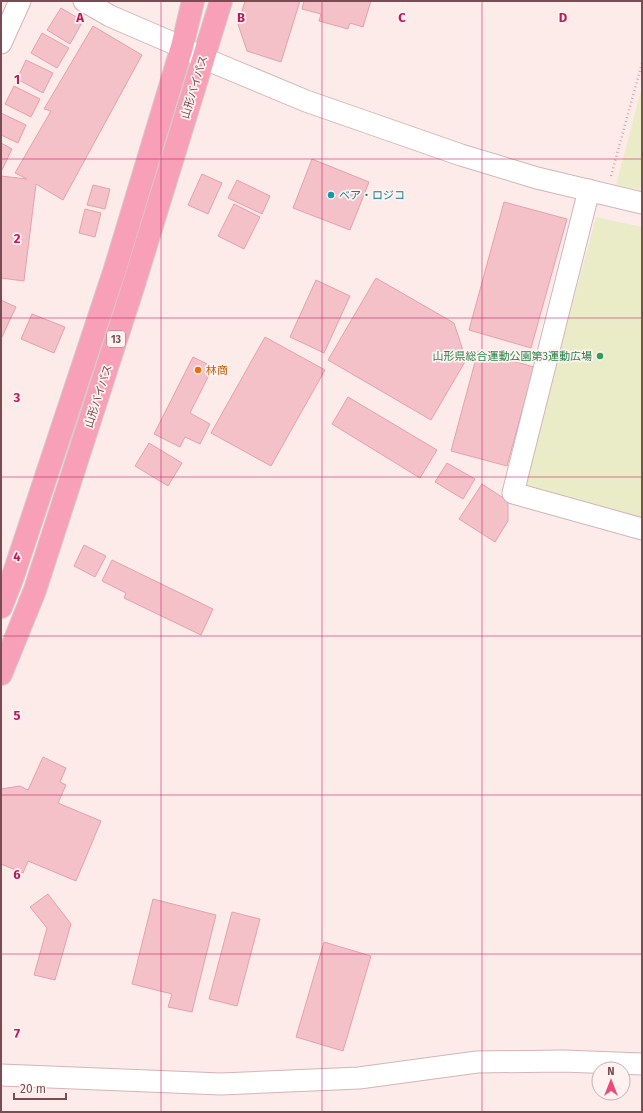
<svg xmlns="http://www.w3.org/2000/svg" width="643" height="1113" viewBox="0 0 643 1113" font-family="'Fira Sans','Noto Sans JP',sans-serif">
	<rect width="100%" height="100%" fill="#fdebea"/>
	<!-- green -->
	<path fill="#e9ecc7" d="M642 87V190L616 185Z
		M596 217 642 227V520L524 485Z"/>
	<!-- building -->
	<path fill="#f3c1c7" stroke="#e6a0ab" d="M245 1H300L281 62 247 51 238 24Z
		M304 1H371L363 27 350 23 348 29 319 21 321 14 302 9Z
		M61 8 83 21 70 44 47 30Z
		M93 26 142 55 63 200 36 184 24 281 1 278V176L27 179 15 173 51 111 44 109Z
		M42 33 69 48 57 68 31 53Z
		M26 60 53 73 43 93 17 79Z
		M14 86 40 99 31 117 5 104Z
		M1 113 26 125 18 143 1 135Z
		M1 143 12 149 2 170 1 169Z
		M312 159 369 182 350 230 293 208Z
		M202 174 222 183 208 214 188 205Z
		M237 180 270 196 262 214 228 198Z
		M93 185 110 189 105 209 87 205Z
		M504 202 567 219 531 348 469 330Z
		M234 204 260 217 244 249 218 236Z
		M85 209 101 213 95 237 79 233Z
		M376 278 454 323 466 360 431 420 328 360Z
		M316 280 350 296 324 353 290 337Z
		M1 300 16 307 1 339Z
		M32 314 65 327 54 353 21 339Z
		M265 337 325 370 271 466 211 433Z
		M478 351 534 367 507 466 451 451Z
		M193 357 213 367 190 413 210 424 200 444 185 437 180 447 154 434Z
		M348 397 437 450 420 478 332 424Z
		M149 443 182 463 168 486 135 466Z
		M447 463 475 479 463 499 435 482Z
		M482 484 508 501V521L495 542 459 519Z
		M84 545 106 556 95 577 74 566Z
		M112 560 213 609 201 635 124 598 126 593 102 581Z
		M43 757 66 768 60 782 66 785 58 803 101 821 76 881 28 861 23 873 1 864V789L20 786 28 790Z
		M48 894 71 924 55 980 34 975 47 928 30 907Z
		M153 899 216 915 192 1012 168 1007 172 994 132 984Z
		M232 912 260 919 237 1006 209 999Z
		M324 942 371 956 343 1051 296 1037Z"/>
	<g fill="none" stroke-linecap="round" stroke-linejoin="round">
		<defs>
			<path id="minor" d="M84 1 110 16 182 47 203 58 306 101 461 155 537 178 642 203
				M1 43 20 1
				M589 190 513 493 642 529
				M1 1075 221 1084 359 1078 477 1062 563 1061 642 1064"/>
			<path id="highway" d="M1 607 12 579 115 269 182 47 193 1
				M1 674 35 590 134 284 221 1"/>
		</defs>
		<!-- minor casing -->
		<use href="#minor" stroke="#d5b4b6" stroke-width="23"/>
		<!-- highway casing -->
		<use href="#highway" stroke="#d7c9cb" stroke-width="24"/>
		<!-- path -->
		<path stroke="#d9a3aa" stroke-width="2.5" stroke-dasharray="1 3" stroke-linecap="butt" d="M611 176 642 63"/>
		<!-- minor -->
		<use href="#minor" stroke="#fff" stroke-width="21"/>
		<!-- highway -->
		<use href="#highway" stroke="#f8a0b7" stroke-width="22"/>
	</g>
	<!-- grid -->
	<path fill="none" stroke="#c2185b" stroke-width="1" stroke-opacity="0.55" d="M161 1V1112M322 1V1112M482 1V1112M1 159H642M1 318H642M1 477H642M1 636H642M1 795H642M1 954H642"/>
	<!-- markers -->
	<circle fill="#0f9aa8" stroke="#fff2f1" stroke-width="1.5" cx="331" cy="195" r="4"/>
	<circle fill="#2e9e5b" stroke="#fff2f1" stroke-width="1.5" cx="600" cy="356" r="4"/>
	<circle fill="#e8710a" stroke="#fff2f1" stroke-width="1.5" cx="198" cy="370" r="4"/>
	<g text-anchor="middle" stroke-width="3.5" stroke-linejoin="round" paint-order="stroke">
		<!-- shield labels -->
		<rect fill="#fff2f1" stroke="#a17e82" stroke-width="1" x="107" y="331" width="18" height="16" rx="3"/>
		<g font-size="10" font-weight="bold" fill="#794c53">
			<text x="116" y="343">13</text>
		</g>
		<!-- street labels -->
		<g font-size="11" fill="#794c53" stroke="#fff2f1">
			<text transform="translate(194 87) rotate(-73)" y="4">山形バイパス</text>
			<text transform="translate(98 396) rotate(-72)" y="4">山形バイパス</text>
		</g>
		<!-- culture labels -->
		<g font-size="11" fill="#0d838f" stroke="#fff2f1" text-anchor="start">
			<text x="339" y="199">ベア・ロジコ</text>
		</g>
		<!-- leisure labels -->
		<g font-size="11" fill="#27864d" stroke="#fff2f1" text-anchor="end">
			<text x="592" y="360">山形県総合運動公園第3運動広場</text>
		</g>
		<!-- food labels -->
		<g font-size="11" fill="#c56008" stroke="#fff2f1" text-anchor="start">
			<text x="206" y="374">林商</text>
		</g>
	</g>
	<g font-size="13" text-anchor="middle" font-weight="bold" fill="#c2185b" stroke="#fff2f1" stroke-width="3.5" stroke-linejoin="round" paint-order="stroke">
		<text x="80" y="22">A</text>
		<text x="241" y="22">B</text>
		<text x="402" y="22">C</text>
		<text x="563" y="22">D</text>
		<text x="17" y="84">1</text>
		<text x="17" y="243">2</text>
		<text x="17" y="402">3</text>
		<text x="17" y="561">4</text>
		<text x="17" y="720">5</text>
		<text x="17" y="879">6</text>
		<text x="17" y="1038">7</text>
	</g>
	<!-- border -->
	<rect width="643" height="1113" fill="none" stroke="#794c53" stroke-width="4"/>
	<!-- north arrow -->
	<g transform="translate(611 1081)"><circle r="19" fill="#fff2f1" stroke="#c9b0b2"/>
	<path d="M0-3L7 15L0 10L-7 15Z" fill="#e84d7c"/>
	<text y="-6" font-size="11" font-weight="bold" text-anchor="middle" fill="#794c53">N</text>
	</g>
	<!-- scale -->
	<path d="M14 1093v6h52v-6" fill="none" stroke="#794c53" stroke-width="2"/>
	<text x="20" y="1093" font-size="12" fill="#794c53" stroke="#fff2f1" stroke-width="3" paint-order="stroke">20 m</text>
</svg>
